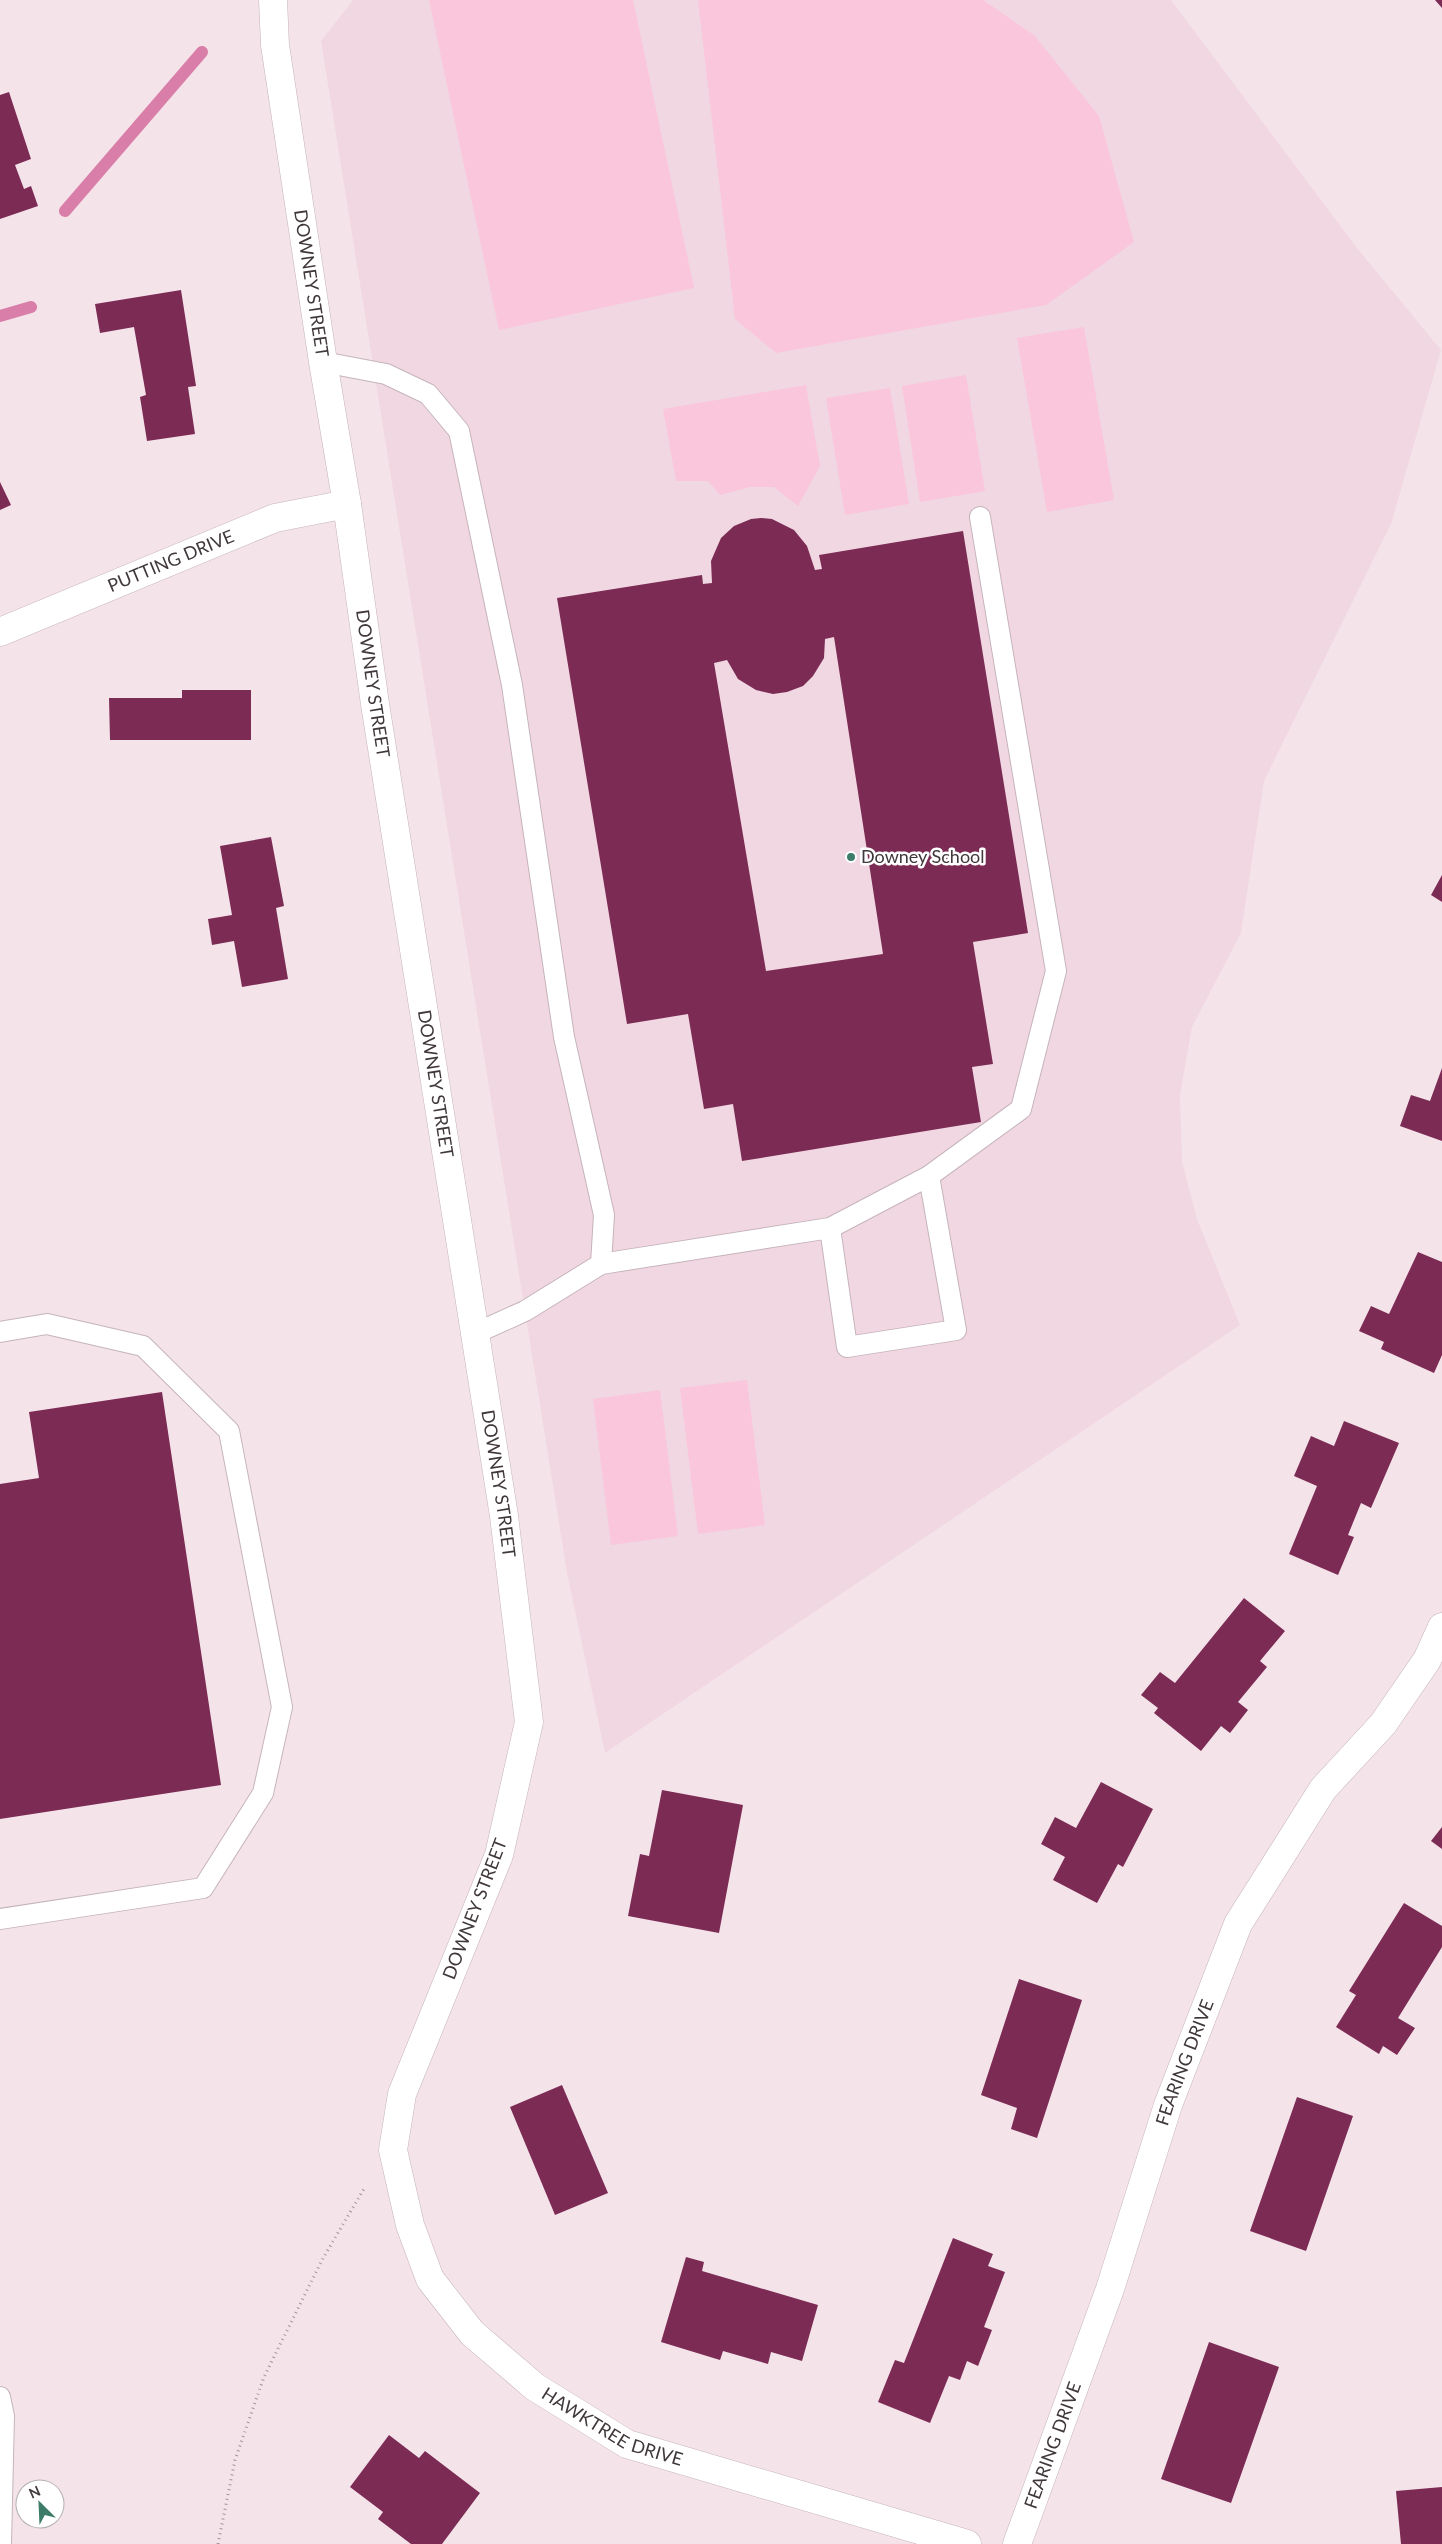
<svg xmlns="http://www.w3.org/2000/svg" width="1442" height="2544" viewBox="0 0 1442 2544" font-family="Lato,sans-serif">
	<rect width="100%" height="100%" fill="#f5e3ea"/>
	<!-- built -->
	<path fill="#f1d7e2" d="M353 0H1171L1357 248 1441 350 1391 524 1264 781 1241 933 1192 1027 1180 1095 1182 1161 1197 1219 1240 1325 605 1753 567 1573 321 41Z"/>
	<!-- green -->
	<path fill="#fac6dc" d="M429 0H633L694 288 499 330Z
		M698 0H983L1034 35 1099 116 1134 242 1046 305 776 353 735 319Z
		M1084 327 1114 500 1047 512 1017 338Z
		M966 375 985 491 920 502 902 386Z
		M806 385 820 466 798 506 774 487H750L720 495 708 481H676L663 409Z
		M890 388 909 504 845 515 826 398Z
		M747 1380 765 1525 698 1534 680 1388Z
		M660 1390 678 1536 611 1545 593 1399Z"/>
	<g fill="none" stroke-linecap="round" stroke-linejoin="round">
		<!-- stream -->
		<path stroke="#d97ea8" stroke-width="12" d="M65 211 202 52
			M0 316 31 307"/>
	</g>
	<!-- building -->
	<path fill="#7c2b55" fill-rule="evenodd" d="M1435 0H1442V8Z
		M9 92 31 159 15 165 24 189 31 186 38 206 0 219V95Z
		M181 290 196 386 188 387 195 434 147 441 140 397 146 395 134 327 100 333 95 304Z
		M0 482 11 505 0 510Z
		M761 518 772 519 794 530 807 546 815 570 822 569 819 555 963 531 1028 933 973 942 993 1064 972 1067 981 1122 742 1161 733 1104 704 1109 688 1014 627 1024 557 598 702 575 703 584 712 583 711 561 721 538 734 526 751 519ZM834 637 883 954 766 971 714 663 727 660 738 679 756 690 773 694 787 692 803 686 813 676 824 658 825 639Z
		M182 690H251V740H110L109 698H182Z
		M271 837 284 906 276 908 288 979 242 987 234 941 212 945 208 919 232 915 220 846Z
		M1442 875V902L1431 895Z
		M1442 1068V1141L1400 1126 1411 1095 1430 1101Z
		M1418 1252 1442 1262V1355L1434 1373 1381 1349 1384 1342 1359 1331 1371 1306 1389 1314Z
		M162 1392 221 1785 0 1819V1484L39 1478 29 1412Z
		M1344 1421 1399 1443 1371 1508 1361 1503 1348 1535 1354 1537 1338 1575 1289 1554 1317 1486 1294 1476 1311 1436 1334 1446Z
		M1244 1598 1285 1631 1260 1661 1267 1667 1238 1702 1248 1710 1230 1733 1221 1726 1201 1751 1154 1713 1158 1708 1141 1695 1160 1672 1175 1683Z
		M1101 1782 1153 1809 1123 1867 1118 1864 1097 1903 1053 1880 1065 1857 1041 1844 1055 1817 1076 1828Z
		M662 1790 743 1805 719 1933 628 1916 640 1854 649 1856Z
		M1442 1827V1849L1431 1841Z
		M1404 1903 1442 1926V1947L1398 2018 1415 2028 1397 2055 1383 2046 1379 2054 1336 2027 1356 1995 1349 1991Z
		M1019 1979 1082 2000 1037 2138 1011 2129 1017 2108 981 2095Z
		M562 2085 608 2193 555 2215 510 2107Z
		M1297 2097 1353 2116 1306 2251 1250 2231Z
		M953 2238 993 2254 988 2266 1005 2272 984 2327 992 2330 978 2366 967 2361 960 2380 949 2376 930 2423 878 2402 895 2360 904 2363Z
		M686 2257 704 2262 702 2271 818 2305 802 2361 771 2352 768 2364 723 2351 720 2360 661 2342Z
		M1209 2342 1279 2367 1231 2503 1161 2479Z
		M389 2435 419 2458 425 2451 480 2493 442 2544H411L378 2519 383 2512 350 2487Z
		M1442 2487V2544H1401L1396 2491Z"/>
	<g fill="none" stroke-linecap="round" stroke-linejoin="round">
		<defs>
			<path id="service" d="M323 362 386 374 428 394 459 431 512 685 564 1037 604 1215 601 1264 525 1311 474 1334
				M830 1228 847 1347 956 1330 929 1176
				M601 1264 830 1228 929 1176 1021 1109 1056 971 980 517
				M0 1332 47 1324 143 1346 229 1431 282 1707 263 1793 203 1888 0 1919
				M0 2397 4 2416 1 2544"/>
			<g id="minor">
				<path id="s1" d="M273 0 275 45 323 362 347 504 375 704 504 1516 529 1722 499 1855 402 2094 393 2150 410 2225 430 2279 472 2333 535 2387 627 2444 967 2544"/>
				<path id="s2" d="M0 632 275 518 347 504"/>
				<path id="s3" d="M1017 2544 1110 2289 1168 2105 1238 1924 1323 1789 1383 1724 1427 1660 1442 1627"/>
			</g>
		</defs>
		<!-- service casing -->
		<use href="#service" stroke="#c6b4bb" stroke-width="22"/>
		<!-- minor casing -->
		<use href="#minor" stroke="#c6b4bb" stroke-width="29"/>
		<!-- path -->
		<path stroke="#a2959a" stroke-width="3" stroke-dasharray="1 4" stroke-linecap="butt" d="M218 2544 235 2460 264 2377 322 2260 365 2187"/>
		<!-- service -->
		<use href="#service" stroke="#fff" stroke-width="20"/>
		<!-- minor -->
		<use href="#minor" stroke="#fff" stroke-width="28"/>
	</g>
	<!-- markers -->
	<circle fill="#3d7c69" stroke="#fff" stroke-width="2" cx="851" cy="857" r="5"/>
	<g text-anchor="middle" stroke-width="5" stroke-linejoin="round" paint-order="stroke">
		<!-- street labels -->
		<g font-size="18" fill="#40383b" stroke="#fff">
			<text dy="6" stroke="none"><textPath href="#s1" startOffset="286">DOWNEY STREET</textPath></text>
			<text dy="6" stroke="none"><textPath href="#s2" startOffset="185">PUTTING DRIVE</textPath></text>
			<text dy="6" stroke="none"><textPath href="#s1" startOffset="691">DOWNEY STREET</textPath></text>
			<text dy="6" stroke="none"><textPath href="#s1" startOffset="1096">DOWNEY STREET</textPath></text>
			<text dy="6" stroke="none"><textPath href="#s1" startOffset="1501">DOWNEY STREET</textPath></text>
			<text transform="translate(475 1909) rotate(-69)" y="6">DOWNEY STREET</text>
			<text dy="6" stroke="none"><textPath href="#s3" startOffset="510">FEARING DRIVE</textPath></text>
			<text dy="6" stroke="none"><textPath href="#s1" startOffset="2566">HAWKTREE DRIVE</textPath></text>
			<text dy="6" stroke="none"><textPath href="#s3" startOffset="105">FEARING DRIVE</textPath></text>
		</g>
		<!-- poi labels -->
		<g font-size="18" fill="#40383b" stroke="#fff" text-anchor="start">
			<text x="861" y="863">Downey School</text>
		</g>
	</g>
	<!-- north arrow -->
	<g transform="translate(40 2504) rotate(336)"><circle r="24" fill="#ffffff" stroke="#b3afb1"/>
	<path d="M0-4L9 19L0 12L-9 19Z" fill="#3d7c69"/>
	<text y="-8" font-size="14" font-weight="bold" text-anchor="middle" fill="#40383b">N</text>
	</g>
</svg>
